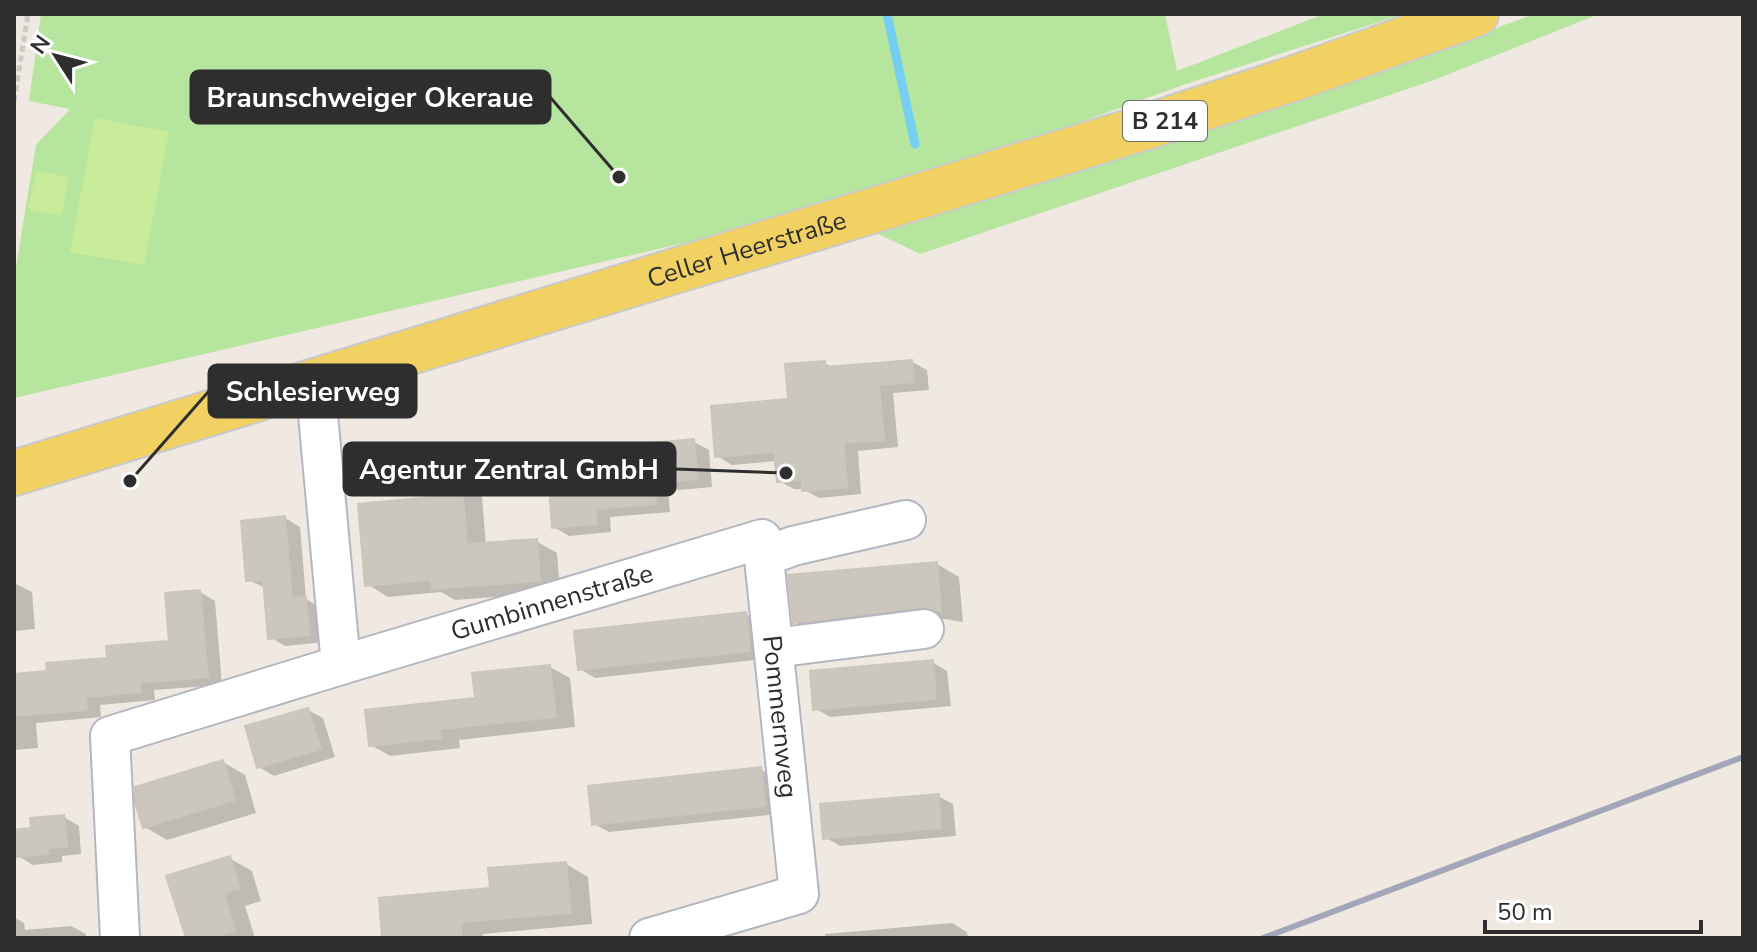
<svg xmlns="http://www.w3.org/2000/svg" width="1757" height="952" viewBox="0 0 1757 952" font-family="'Nunito Sans',sans-serif">
	<rect width="100%" height="100%" fill="#efe9e1"/>
	<!-- green -->
	<path fill="#b6e59e" d="M41 14H1165L1177 71 1324 14H1404L1183 85 857 203 14 398V279L36 145 70 109 29 101Z
		M1534 14H1599L1434 80 920 254 864 227 1110 161 1337 87Z"/>
	<!-- pitch -->
	<path fill="#c9ec9a" d="M95 118 169 132 144 265 70 252Z
		M36 171 69 177 62 216 28 210Z"/>
	<!-- shadow -->
	<path fill="#0003" d="M912 362 927 370 929 390 893 393 898 447 858 451 861 494 819 498 803 489H794L779 481 777 461 732 465 717 456 791 400 824 363 834 368Z
		M694 442 709 450 712 487 668 491 670 512 610 517 611 532 569 536 554 527 600 484Z
		M461 485 482 497 486 545 536 541 557 553 560 592 455 600 441 592 388 597 367 584Z
		M285 518 300 527 306 599 321 608 324 642 285 646 270 637 266 588 248 580Z
		M937 564 959 577 963 622 945 619 817 635 795 622Z
		M14 583 32 592 35 629 14 631Z
		M200 592 215 601 222 685 154 690 155 700 100 705 101 717 36 723 38 748 14 750V676L49 673 171 643Z
		M746 614 761 623 764 659 595 678 580 669Z
		M932 662 947 671 951 706 830 717 815 708Z
		M550 667 570 678 575 727 459 740 460 748 390 756 371 745Z
		M308 710 323 718 335 757 274 776 259 767Z
		M223 762 245 775 256 813 167 840 145 827Z
		M760 769 775 778 779 814 609 832 594 824Z
		M938 796 953 804 956 836 840 846 825 837Z
		M64 817 79 826 81 854 62 856V862L33 865 18 856 33 830Z
		M229 858 252 871 261 901 245 906 255 938H188Z
		M566 864 588 877 592 924 483 934V938H385L492 890Z
		M14 917 24 923 25 930 71 926 86 934V938H14Z
		M952 923 967 932 968 938H825V934Z"/>
	<g fill="none" stroke-linecap="round" stroke-linejoin="round">
		<!-- stream -->
		<path stroke="#75cff0" stroke-width="9" d="M887 14 915 144"/>
	</g>
	<!-- building -->
	<path fill="#cbc7bf" stroke="#cbc5ba" stroke-width="2" d="M912 360 914 382 879 385 884 440 844 443 847 487 802 491V480L777 482 774 452 715 457 711 406 788 399 785 364 825 361V367Z
		M694 439 698 479 654 483 656 504 596 509 597 524 552 528 549 486 598 482 595 448Z
		M462 483 467 544 537 539 540 581 432 589 431 580 365 586 358 504 432 497 431 486Z
		M285 516 292 598 306 597 310 635 268 639 263 580 246 581 241 521Z
		M937 562 941 611 921 607 793 623 788 575Z
		M200 590 208 677 140 683 141 692 86 697 87 710 14 716V674L47 671 46 663 107 658 106 646 169 641 165 593Z
		M746 612 750 651 578 670 574 631Z
		M933 660 936 699 813 710 810 671Z
		M550 665 556 717 440 729 441 738 369 746 365 710 475 698 472 673Z
		M308 708 321 749 257 768 245 726Z
		M223 760 235 800 143 828 135 803V787Z
		M761 767 765 806 592 825 588 786Z
		M939 794 941 828 823 839 820 804Z
		M64 815 67 847 47 848 48 854 17 857 14 830 31 828 30 818Z
		M230 856 240 889 224 893 235 931 211 938H186L166 876Z
		M566 862 571 913 461 922 462 938H382L379 898 490 888 488 868Z"/>
	<g fill="none" stroke-linecap="round" stroke-linejoin="round">
		<defs>
			<g id="minor">
				<path d="M764 557 793 546 906 520"/>
				<path d="M774 648 924 629"/>
				<path id="s1" d="M341 665 762 539 799 894 649 938"/>
				<path d="M120 938 110 736 341 665 315 382"/>
			</g>
			<g id="major">
				<path id="s2" d="M14 473 1146 127 1292 79 1476 14"/>
			</g>
		</defs>
		<!-- minor casing -->
		<use href="#minor" stroke="#b4b7c1" stroke-width="42"/>
		<!-- major casing -->
		<use href="#major" stroke="#c9c9c9" stroke-width="48"/>
		<!-- path -->
		<path stroke="#c9c9c9" stroke-width="5" stroke-dasharray="6 4" stroke-linecap="butt" d="M14 101 28 14"/>
		<!-- minor -->
		<use href="#minor" stroke="#fff" stroke-width="38"/>
		<!-- major -->
		<use href="#major" stroke="#f2d163" stroke-width="44"/>
		<!-- rail -->
		<path stroke="#a3a6b8" stroke-width="6" d="M1263 938 1743 757"/>
	</g>
	<g text-anchor="middle" stroke-width="8" stroke-linejoin="round" paint-order="stroke">
		<!-- shield labels -->
		<rect fill="#fff" stroke="#6d6d6d" stroke-width="2" x="1123" y="101" width="84" height="40" rx="6"/>
		<g font-size="24" font-weight="bold" fill="#2e2e2e">
			<text x="1165" y="129">B 214</text>
		</g>
		<!-- street labels -->
		<g font-size="26" fill="#2e2e2e" stroke="#fff">
			<text dy="9" stroke="none"><textPath href="#s2" startOffset="766">Celler Heerstraße</textPath></text>
			<text dy="9" stroke="none"><textPath href="#s1" startOffset="220">Gumbinnenstraße</textPath></text>
			<text dy="9" stroke="none"><textPath href="#s1" startOffset="618">Pommernweg</textPath></text>
		</g>
	</g>
	<!-- callouts -->
	<path fill="none" stroke="#2e2e2e" stroke-width="3" d="M619 177L550 97M130 481L209 391M786 473L675 469"/>
	<g fill="#2e2e2e" stroke="#fff" stroke-width="3">
		<circle cx="619" cy="177" r="8"/>
		<circle cx="130" cy="481" r="8"/>
		<circle cx="786" cy="473" r="8"/>
	</g>
	<g fill="#2e2e2e" stroke="#2e2e2e" stroke-width="3">
		<rect x="191" y="71" width="359" height="52" rx="8"/>
		<rect x="209" y="365" width="207" height="52" rx="8"/>
		<rect x="344" y="443" width="331" height="52" rx="8"/>
	</g>
	<g font-size="28" text-anchor="middle" font-weight="bold" fill="#fff">
		<text x="370" y="107">Braunschweiger Okeraue</text>
		<text x="313" y="401">Schlesierweg</text>
		<text x="509" y="479">Agentur Zentral GmbH</text>
	</g>
	<!-- border -->
	<rect width="1757" height="952" fill="none" stroke="#2e2e2e" stroke-width="32"/>
	<!-- north arrow -->
	<g transform="translate(56 56) rotate(306)" stroke="#ffffff" stroke-width="6" paint-order="stroke">
	<path d="M0-6L14 30L0 20L-14 30Z" fill="#2e2e2e"/>
	<text y="-12" font-size="22" font-weight="bold" text-anchor="middle" fill="#2e2e2e">N</text>
	</g>
	<!-- scale -->
	<path d="M1485 920v12h216v-12" fill="none" stroke="#2e2e2e" stroke-width="4"/>
	<text x="1497" y="920" font-size="24" fill="#2e2e2e" stroke="#ffffff" stroke-width="6" paint-order="stroke">50 m</text>
</svg>
